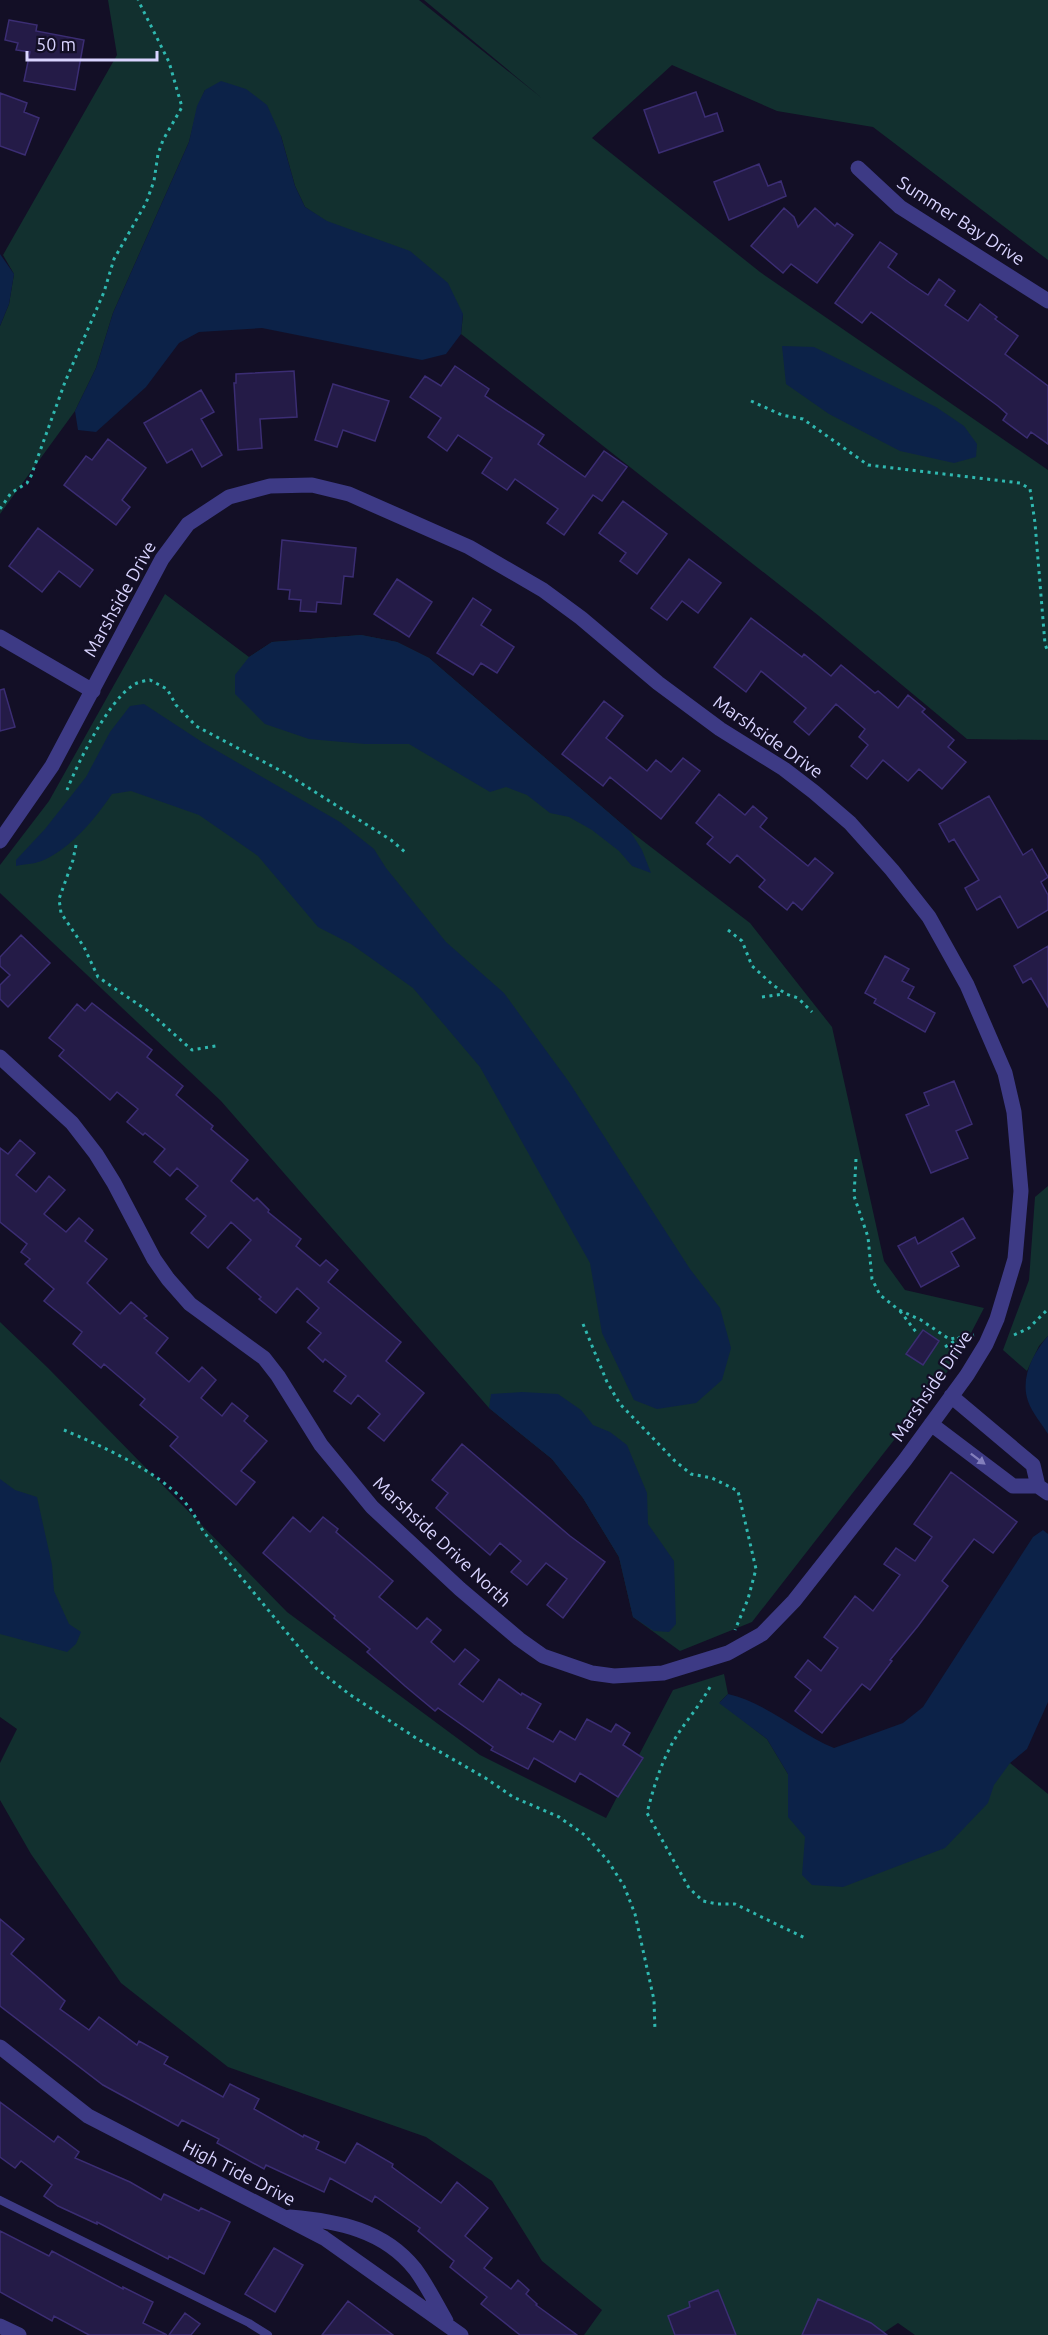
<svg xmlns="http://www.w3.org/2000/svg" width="1048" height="2335" viewBox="0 0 1048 2335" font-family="Ubuntu,sans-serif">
	<rect width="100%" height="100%" fill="#130f26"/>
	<!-- green -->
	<path fill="#12302f" d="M108 0H419L543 99 424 0H1048V260L873 127 777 111 672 65 592 138 760 272 1048 470V740L967 739 819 616 461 334 463 314 305 207 295 186 281 136 205 90 198 106 189 142 113 313 96 368 75 411 0 514V326L9 304 14 274 3 255 117 55Z
		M165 594 249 657 272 642 361 635 397 642 429 658 630 831 750 923 832 1027 884 1261 905 1290 984 1308 958 1358 752 1622 680 1651 633 1617 619 1557 583 1498 552 1459 489 1408 221 1101 0 893V865L49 801Z
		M1048 1186V1336L1039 1346 1027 1371 1003 1350 1029 1280 1035 1197Z
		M0 1322 48 1368 287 1612 480 1755 606 1818 673 1690 724 1674 728 1694 720 1702 767 1739 788 1774 1010 1763 1048 1794V2335H915L898 2323 880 2335H584L602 2310 542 2261 492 2181 426 2137 228 2067 121 1983 31 1854 0 1800V1763L17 1729 0 1717Z"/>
	<!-- water -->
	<path fill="#0c2248" d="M221 81 246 89 267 105 281 136 295 186 305 207 327 221 410 251 448 283 463 314 461 334 446 354 422 360 262 328 199 332 179 343 146 387 96 432 78 430 75 411 96 368 113 313 189 142 197 106 205 90Z
		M0 254 14 274 9 304 0 326Z
		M782 346 814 347 936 407 964 426 977 444 976 457 954 463 900 451 829 414 786 384Z
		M361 635 397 642 429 658 630 831 642 850 651 873 632 866 619 851 592 830 569 817 550 813 527 795 506 787 490 792 409 744H365L309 739 265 724 235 694V675L249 657 272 642Z
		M144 704 202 742 340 822 374 849 386 868 446 942 504 993 569 1082 690 1269 720 1308 731 1348 722 1380 696 1403 657 1409 634 1400 602 1333 590 1263 480 1067 413 988 351 944 318 927 258 856 199 815 131 791 112 794C95 819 72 847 44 860 36 864 25 864 16 866V860L45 829 86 777 110 732 130 706Z
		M1048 1336V1434C1042 1424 1032 1413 1028 1401 1020 1378 1033 1353 1048 1336Z
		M522 1392 558 1394 581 1410 593 1425 610 1432 627 1445 647 1493 648 1524 674 1561 676 1624 669 1632 654 1631 633 1617 619 1557 583 1498 552 1459 489 1408 491 1394Z
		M0 1479 15 1490 37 1497 52 1565 54 1591 69 1624 81 1632 76 1644 67 1652 0 1634Z
		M1043 1530 1048 1534V1702L1027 1749 1010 1763 994 1785 988 1803 945 1848 843 1887 812 1885 802 1875 805 1837 788 1817V1774L767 1739 719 1703 728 1694C765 1702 798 1733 834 1748L903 1723 923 1707 1033 1537Z"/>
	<!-- building -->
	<path fill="#241b47" stroke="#3b2d73" stroke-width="1.5" d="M9 20 37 25 36 31 84 40 75 90 24 81 30 52 16 50 18 43 5 40Z
		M696 92 705 117 717 113 723 131 659 153 644 110Z
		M0 93 27 103 24 112 39 118 25 155 0 146Z
		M759 164 768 186 781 181 786 196 729 220 714 182Z
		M784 208 794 217 798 227 815 208 835 226 837 223 853 235 817 283 791 264 783 273 751 246Z
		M880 242 897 254 888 267 910 283 928 295 939 279 955 291 945 305 968 321 980 304 997 317 995 319 1018 336 1005 354 1048 386V444L1031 432 1027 438 1003 420 1007 414 998 406 871 312 862 323 835 303Z
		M455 366 489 389 485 396 544 435 538 444 585 477 604 451 627 467 602 501 593 495 564 535 547 523 558 509 515 479 507 490 482 473 492 458 458 435 447 451 428 437 441 418 410 397 425 376 441 386Z
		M294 371 297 417 260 419 262 448 238 450 234 383H236V374Z
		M333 384 389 401 375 441 343 430 337 447 315 440Z
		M201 390 214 412 201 419 222 455 202 467 192 449 167 463 144 423Z
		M108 439 146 468 122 500 130 507 116 525 64 485 86 456 92 460Z
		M623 501 667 534 637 574 620 561 626 553 599 533Z
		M38 528 93 570 80 587 59 571 42 592 9 566Z
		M282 540 356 548 353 577 344 576 341 604 317 602 316 612 300 611 301 600 289 599 290 590 278 589Z
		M689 559 721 583 698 613 682 601 667 620 651 608Z
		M397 579 432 602 409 637 374 614Z
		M473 598 491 610 481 625 514 647 497 673 481 663 473 675 437 653Z
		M751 618 802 657 804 654 831 676 841 665 875 693 878 691 898 708 908 695 925 709 922 712 954 740 948 747 966 762 942 789 919 769 908 781 883 760 867 779 851 766 868 745 859 737 865 729 836 704 809 735 794 722 806 708 761 671 746 692 714 667Z
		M4 689 15 727 0 731V690Z
		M604 701 623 716 606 738 647 771 656 760 671 772 683 758 700 771 661 819 610 777 603 786 562 754Z
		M719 794 745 815 753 806 767 818 760 827 808 866 815 858 833 873 802 910 793 902 787 910 759 887 765 880 737 855 730 863 707 844 713 837 696 823Z
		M989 796 1023 855 1032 849 1048 877 1041 882 1048 895V910L1018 928 1000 896 977 910 965 888 979 880 954 839 949 842 939 824Z
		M21 935 50 963 8 1007 0 999V985L10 975 0 966V957Z
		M1048 946V1007L1031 978 1023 983 1014 966Z
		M885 956 909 969 902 981 914 987 908 998 935 1013 925 1032 874 1003 876 999 865 993Z
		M92 1003 152 1050 147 1057 183 1086 176 1095 213 1126 211 1129 248 1160 231 1181 254 1201 257 1198 269 1210 268 1212 301 1239 296 1246 320 1266 326 1260 338 1270 328 1282 401 1342 386 1361 424 1393 384 1441 368 1428 380 1414 358 1395 351 1404 334 1391 346 1376 325 1359 323 1362 308 1348 321 1333 307 1322 319 1308 297 1288 276 1313 259 1299 261 1297 227 1268 251 1240 231 1222 208 1248 191 1233 206 1216 186 1199 198 1186 177 1168 170 1176 154 1162 165 1149 145 1133 143 1135 127 1122 138 1109 117 1092 110 1100 59 1056 64 1050 49 1038 77 1004 85 1011Z
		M954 1081 972 1124 956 1131 968 1158 931 1173 906 1115 929 1105 924 1093Z
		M20 1140 35 1153 16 1175 36 1192 49 1176 65 1190 44 1214 66 1232 79 1218 93 1230 85 1241 107 1259 87 1283 120 1314 131 1302 147 1316 144 1318 168 1338 156 1353 189 1382 202 1367 216 1380 201 1398 222 1416 232 1403 248 1416 244 1421 267 1441 241 1471 255 1482 236 1505 170 1446 178 1437 140 1405 145 1399 104 1364 101 1368 73 1344 82 1332 44 1301 54 1289 25 1264 30 1259 21 1252 27 1244 0 1222V1148L8 1154Z
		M963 1218 975 1238 951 1252 959 1266 921 1287 898 1246 915 1237 918 1244Z
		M923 1330 939 1341 923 1365 906 1354Z
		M462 1444 570 1536 605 1562 563 1618 547 1605 567 1579 546 1563 527 1585 511 1572 521 1561 500 1543 490 1555 436 1508 448 1493 432 1480Z
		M951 1472 1017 1522 993 1553 974 1539 942 1581 948 1586 918 1626 890 1660 892 1661 870 1690 862 1684 822 1733 795 1711 811 1690 795 1677 808 1660 821 1671 838 1648 824 1637 855 1596 873 1611 900 1575 884 1564 896 1548 915 1561 932 1537 914 1524Z
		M293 1517 310 1532 323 1517 338 1529 336 1532 393 1581 379 1597 417 1629 427 1618 441 1630 431 1642 454 1662 465 1649 479 1660 459 1684 483 1702 499 1679 521 1695 522 1693 541 1704 527 1728 553 1742 560 1731 575 1740 587 1719 611 1732 616 1724 630 1733 623 1745 643 1758 618 1797 580 1773 575 1782 534 1758 528 1769 491 1750 493 1747 438 1708 435 1711 405 1686 367 1652 370 1649 334 1618 335 1616 263 1553Z
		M0 1919 24 1939 11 1954 65 2001 60 2009 89 2030 99 2017 137 2045 139 2041 168 2057 164 2064 223 2097 230 2084 259 2099 254 2109 303 2137 304 2135 319 2142 316 2149 345 2163 357 2143 393 2164 392 2167 441 2203 457 2182 488 2208 465 2236 492 2258 484 2268 511 2289 518 2280 529 2290 526 2294 537 2304 536 2305 577 2335H520L481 2304 487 2297 450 2267 454 2261 418 2231 420 2228 375 2196 372 2202 330 2178 324 2192 266 2165 264 2169 217 2143 219 2139 182 2120 178 2126 103 2085 0 2006Z
		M0 2102 54 2142 58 2136 79 2152 75 2158 130 2182 161 2200 164 2194 199 2211 201 2208 230 2222 204 2274 169 2256 168 2259 97 2222V2224L58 2206 44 2196 52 2185 21 2161 15 2168 0 2157Z
		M0 2231 49 2256 52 2251 123 2289V2287L153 2302 143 2323 167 2335H89L54 2316 52 2321 0 2292Z
		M274 2248 303 2265 275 2312 245 2294Z
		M718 2290 736 2335H675L668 2316 690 2307 689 2302Z
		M818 2299 871 2323 887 2335H802Z
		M348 2301 393 2335H322Z
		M185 2313 200 2324 191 2335H169Z"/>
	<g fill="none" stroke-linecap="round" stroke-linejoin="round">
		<!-- path -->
		<path stroke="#2fb8b0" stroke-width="3" stroke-dasharray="3 4.5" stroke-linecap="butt" d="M751 401 782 415 803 419 868 465 1020 483 1030 489 1035 523 1045 644 1048 652
			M0 509 11 493 27 483 31 476 65 382 104 292 114 259 146 203 154 181 158 154 163 140 182 107 169 62 138 0
			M67 790C78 762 108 702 132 686 137 682 144 681 150 680L167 689 176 705 196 726 285 773 391 840 405 852
			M76 845 73 860 59 899 61 913 84 947 98 977 148 1011 192 1050 216 1046
			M728 930 742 941 752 966 773 985 786 994 798 998 812 1012
			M762 997 784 994
			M856 1159 854 1196 868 1237 872 1279 880 1295 899 1310 921 1320 949 1339 974 1335
			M900 1311 916 1332
			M583 1324 607 1382 620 1404 675 1461 691 1474 712 1478 738 1491 756 1569 748 1599 735 1630
			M1014 1335 1029 1328 1048 1309
			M945 1347 959 1338
			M64 1430C101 1446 156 1470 183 1500 192 1510 197 1520 203 1531L316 1668 349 1694 416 1738 487 1779 513 1797 559 1817 586 1836 608 1861 624 1886 635 1914 654 2000 655 2031
			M710 1687C699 1707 684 1723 673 1742 661 1763 653 1789 647 1813L689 1888 703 1901 717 1904H735L807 1939"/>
		<!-- lane -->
		<path stroke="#3d3a85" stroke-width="8" d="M0 2200 249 2323 268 2335"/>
		<!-- street -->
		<path stroke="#3d3a85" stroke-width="15" d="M858 168 900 207 1048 301
			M0 637 93 691
			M0 841 52 766 162 559 188 524 229 497 270 486 312 485 349 494 469 547 543 590 581 618 658 683 720 729 784 769 814 792 850 823 892 870 929 917 967 985 1005 1073 1014 1112 1021 1191 1015 1259 997 1319 986 1344 967 1375 905 1460 794 1601 762 1634 728 1653 663 1673 614 1676 592 1673 543 1656 519 1639 460 1589 372 1507 321 1445 278 1376 264 1358 190 1304 168 1279 154 1259 114 1183 96 1154 72 1123 0 1057
			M951 1396 1033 1465 1038 1486
			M931 1424 1013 1486H1038L1048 1493
			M0 2047 88 2116 324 2238 461 2335
			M290 2217C338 2221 384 2230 415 2269 427 2285 436 2304 446 2321
			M0 2326 19 2335"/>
	</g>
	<!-- one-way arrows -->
	<defs><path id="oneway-solid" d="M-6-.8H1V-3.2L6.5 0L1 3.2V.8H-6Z" transform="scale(1.5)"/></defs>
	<use fill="#837fbc" href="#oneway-solid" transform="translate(978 1459) rotate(37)"/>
	<g text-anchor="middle" stroke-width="4.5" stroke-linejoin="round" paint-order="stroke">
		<!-- street labels -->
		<g font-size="18" fill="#d9d4ff" stroke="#130f26">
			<text transform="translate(961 221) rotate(33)" y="6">Summer Bay Drive</text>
			<text transform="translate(120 599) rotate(-61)" y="6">Marshside Drive</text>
			<text transform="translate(768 737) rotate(35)" y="6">Marshside Drive</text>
			<text transform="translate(932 1386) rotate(-56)" y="6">Marshside Drive</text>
			<text transform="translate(442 1542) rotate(43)" y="6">Marshside Drive North</text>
			<text transform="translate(239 2173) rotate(27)" y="6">High Tide Drive</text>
		</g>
	</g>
	<!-- scale -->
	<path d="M27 51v9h130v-9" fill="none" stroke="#d9d4ff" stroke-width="3"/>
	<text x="36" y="51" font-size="18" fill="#d9d4ff" stroke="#130f26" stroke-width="4.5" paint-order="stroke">50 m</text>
</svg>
